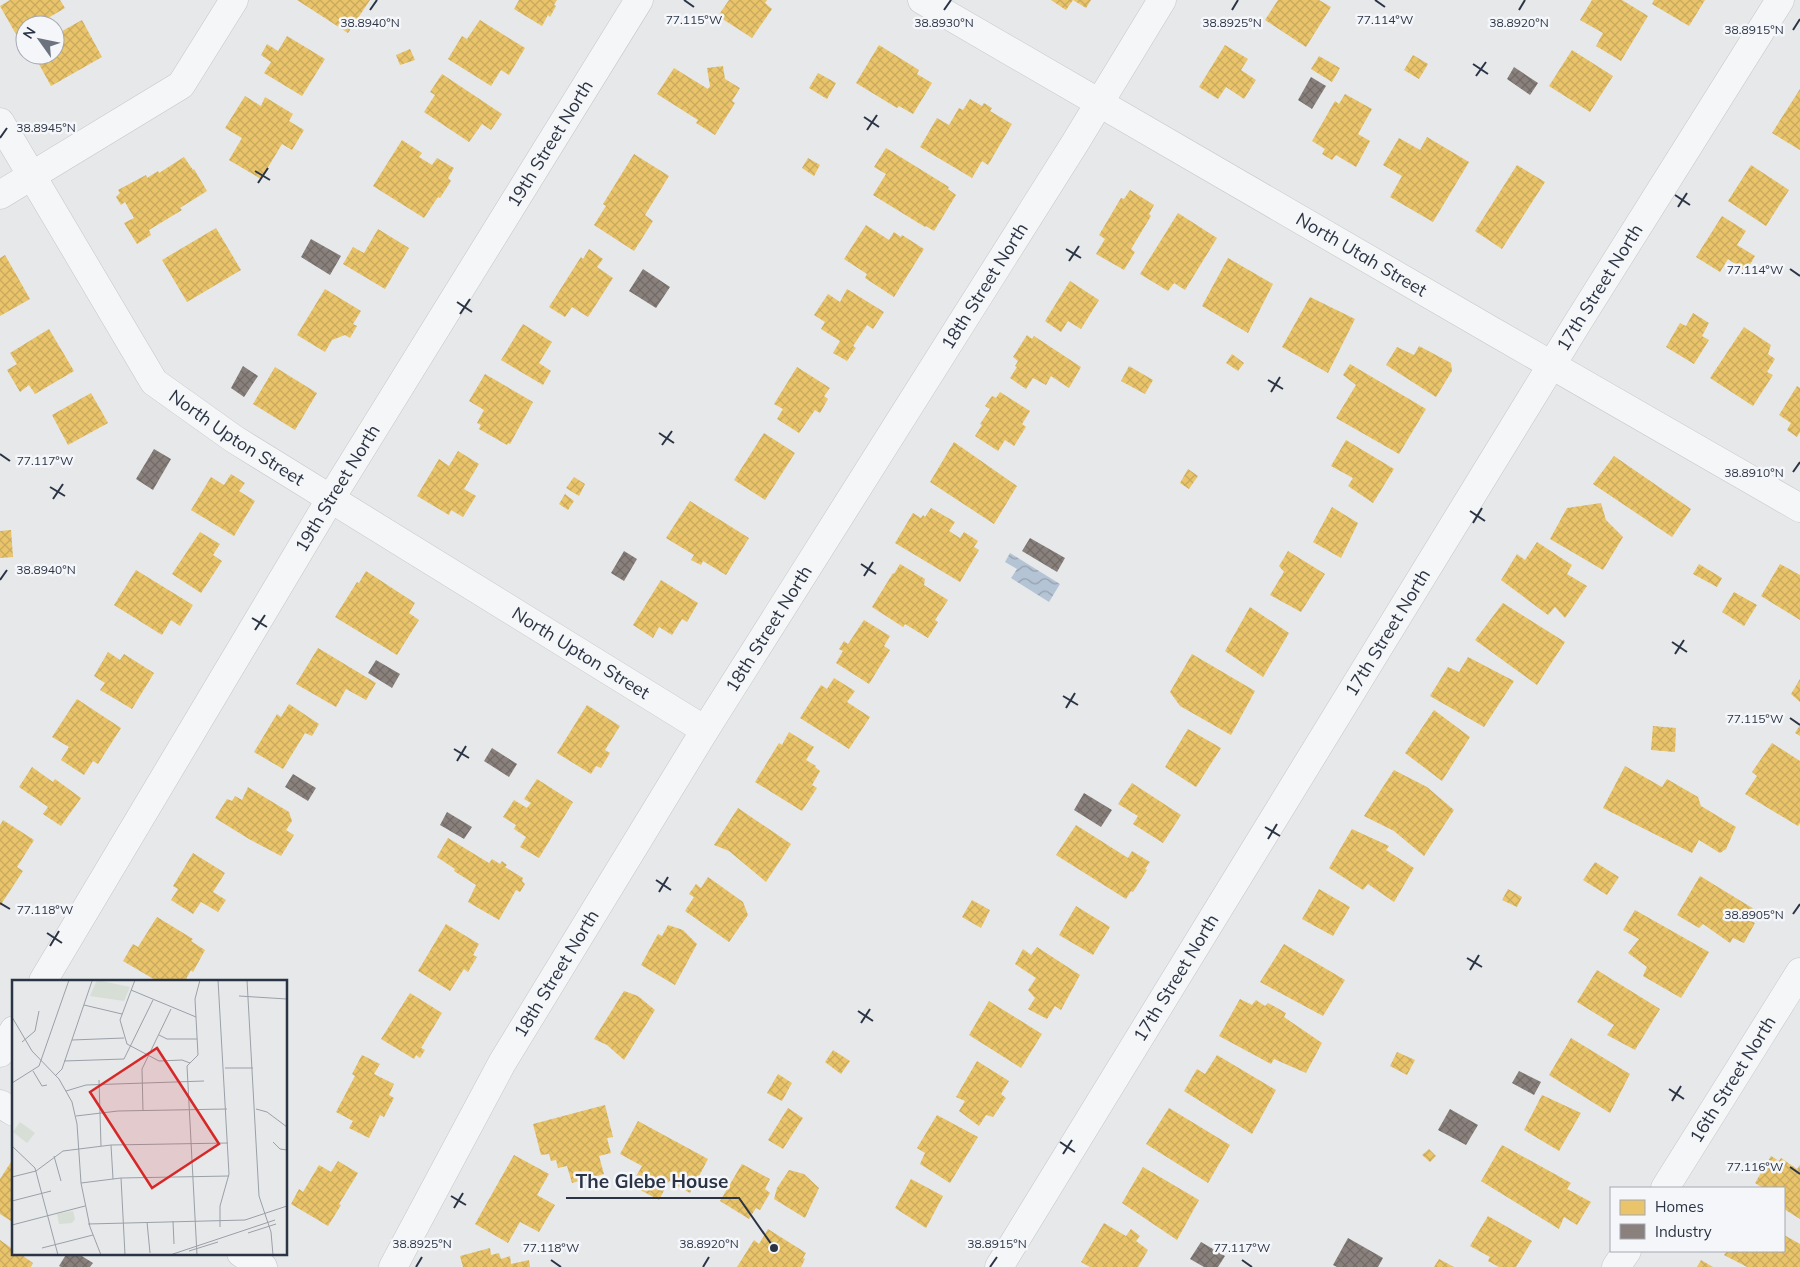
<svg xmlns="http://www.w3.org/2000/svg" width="1800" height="1267" viewBox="0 0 1800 1267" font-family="Mulish,sans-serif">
	<defs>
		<pattern id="water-waves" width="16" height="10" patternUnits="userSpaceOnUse" patternTransform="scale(1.25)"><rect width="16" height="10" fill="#b4c4d5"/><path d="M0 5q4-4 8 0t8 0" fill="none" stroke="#93a0af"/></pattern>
		<pattern id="homes-cross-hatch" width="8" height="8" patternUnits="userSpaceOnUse" patternTransform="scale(1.25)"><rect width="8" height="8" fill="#e9c46a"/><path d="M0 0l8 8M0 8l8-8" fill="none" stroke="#c8a95d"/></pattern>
		<pattern id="industry-cross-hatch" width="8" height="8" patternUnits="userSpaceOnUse" patternTransform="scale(1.25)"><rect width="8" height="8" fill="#8a817c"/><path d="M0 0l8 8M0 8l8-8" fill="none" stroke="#716a67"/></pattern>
	</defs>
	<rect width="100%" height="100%" fill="#e6e8ea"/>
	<!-- water -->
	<path fill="url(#water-waves)" d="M1010 553 1060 584 1049 602 1011 578 1017 569 1005 562Z"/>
	<!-- homes -->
	<path fill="url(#homes-cross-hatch)" d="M10 0H60L65 8 36 25H25V32L17 36 0 6Z
		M297 0H370L348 33Z
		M519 0H557L554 5 556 6 550 17 548 15 542 26 514 9Z
		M729 0H767L765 3 772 9 752 38 718 16Z
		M1051 0H1073L1066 10Z
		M1073 0H1091L1086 8Z
		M1278 0H1319L1331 7 1306 47 1265 20Z
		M1592 0H1622L1648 16 1621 61 1596 46 1603 33 1580 20Z
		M1654 0H1705L1689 26 1652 4Z
		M82 20 102 57 51 86 34 55H55V35Z
		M480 20 525 48 509 75 501 70 491 86 448 59 462 36 467 39Z
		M287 36 325 59 302 96 264 73 271 62 261 55 267 44 278 51Z
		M879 45 919 70 917 74 932 83 913 114 899 106 897 108 856 83Z
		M1225 45 1248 59 1241 70 1256 80 1244 99 1226 87 1218 99 1199 87Z
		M410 49 415 60 400 65 396 55Z
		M1572 50 1613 76 1590 112 1549 86Z
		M1413 55 1428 64 1419 79 1404 70Z
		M1319 56 1340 68 1332 82 1311 69Z
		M723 66 725 79 740 88 732 101 735 103 715 135 696 123 698 120 657 94 674 68 708 89 710 86 707 68Z
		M818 73 836 83 827 99 809 88Z
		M442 74 502 114 491 130 482 124 469 142 424 112 435 95 430 92Z
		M1800 89V150L1772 133Z
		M1345 94 1372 109 1358 134 1370 141 1356 167 1336 155 1332 160 1322 154 1325 149 1312 141 1335 101 1339 104Z
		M245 96 261 106 265 97 293 114 289 121 304 130 292 150 282 144 261 179 229 160 242 138 225 128Z
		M970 99 982 106 984 103 992 108 990 111 1012 124 988 165 982 161 972 178 920 147 937 118 949 125 959 108 963 110Z
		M1427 137 1469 162 1433 222 1390 197 1402 176 1383 165 1399 138 1420 150Z
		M402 140 422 153 419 157 432 165 437 158 454 168 448 178 451 181 440 198 438 197 424 218 373 186Z
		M886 148 949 187 948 189 956 195 934 231 926 226 925 227 873 195 886 174 874 167Z
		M634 154 669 176 645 215 653 221 634 251 594 225 606 206 603 204Z
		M184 157 193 170 194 169 207 191 180 208 182 210 149 230 151 235 137 244 124 223 134 218 125 202 121 205 116 197 120 193 118 190 146 175 147 178 158 171 159 173Z
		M808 158 820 165 814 176 802 168Z
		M1517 165 1545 182 1502 249 1475 231Z
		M1751 165 1789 190 1766 226 1728 201Z
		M1130 190 1154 205 1149 214 1151 216 1131 249 1135 252 1124 270 1096 254 1105 239 1099 235 1121 198 1124 199Z
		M1178 213 1217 238 1185 290 1174 283 1168 291 1140 274Z
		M1722 216 1746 231 1737 245 1755 256 1746 271 1728 259 1720 272 1696 257Z
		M866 225 889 240 894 232 901 237 902 235 924 249 894 297 865 278 867 274 844 259Z
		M216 228 241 270 187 302 162 260Z
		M378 229 409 248 385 289 343 264 353 247 364 253Z
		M589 249 603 259 597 267 613 278 588 317 572 307 565 317 549 307 581 257 583 259Z
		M5 255 30 299 0 316V258Z
		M1228 258 1273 284 1248 333 1202 306Z
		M1070 281 1099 300 1081 329 1068 321 1061 332 1045 321Z
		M325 289 361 311 353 324 357 326 350 338 345 335 332 340 325 352 297 335Z
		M847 289 884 312 873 329 867 325 853 346 856 348 847 361 833 353 840 341 821 329 825 322 814 315 828 294 840 302Z
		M1310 297 1355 319 1328 373 1282 347Z
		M1693 313 1709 323 1702 336 1709 340 1694 364 1666 347 1680 323 1686 326Z
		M523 324 552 342 539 363 551 371 543 385 501 360Z
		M1744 327 1771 345 1768 354 1775 359 1767 372 1773 375 1753 406 1710 378Z
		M49 329 74 371 35 394 29 385 20 392 7 370 17 364 10 353Z
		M1027 335 1032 339 1034 336 1081 367 1069 388 1051 376 1046 385 1033 378 1026 389 1010 378 1017 367 1015 366 1018 361 1013 357Z
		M1419 346 1451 363 1452 371 1436 397 1386 365 1397 347 1414 355Z
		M1232 354 1244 363 1238 371 1226 363Z
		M1350 364 1426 409 1399 454 1336 418 1356 385 1343 375Z
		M1129 366 1153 380 1145 394 1121 381Z
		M275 367 317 393 295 430 253 404Z
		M797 367 830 388 824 396 828 399 820 413 815 410 799 433 777 419 783 409 774 404Z
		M485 374 533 402 510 444 508 443 507 445 479 429 481 425 477 423 484 410 469 401Z
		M1797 386 1800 388V432L1797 437 1787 430 1791 423 1779 415Z
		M1000 392 1030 411 1022 424 1026 427 1014 446 1005 440 998 451 975 436 982 425 980 424 990 409 985 406 992 396 996 398Z
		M91 393 108 423 68 445 52 415Z
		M764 433 795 453 765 500 734 480Z
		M1346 440 1394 469 1373 503 1348 486 1353 478 1331 466Z
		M954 442 1017 486 994 524 930 482Z
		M458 451 479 464 464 489 476 496 463 517 451 510 449 515 417 496 439 459 449 466Z
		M1614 456 1691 509 1672 537 1593 484Z
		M1188 469 1198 476 1189 489 1180 483Z
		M231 474 245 483 239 491 255 501 234 536 191 510 211 477 224 485Z
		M574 477 585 484 579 496 566 488Z
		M565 494 574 501 568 510 559 504Z
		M690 501 749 538 726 575 703 561 701 565 691 560 694 555 666 538Z
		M1601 503 1606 520 1623 537 1603 570 1550 539 1567 508Z
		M1332 507 1358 523 1341 558 1313 542Z
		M931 508 955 522 949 531 960 538 964 532 978 541 974 547 979 550 960 582 895 543 913 513 921 518 923 515 925 517Z
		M11 530 13 557 0 558V531Z
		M200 532 220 544 213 555 222 561 201 593 172 574Z
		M1537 542 1572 565 1567 574 1587 586 1565 618 1555 607 1548 615 1501 580 1517 554 1525 560Z
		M1288 551 1325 574 1301 612 1270 595 1284 572 1279 566Z
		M900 564 925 579 924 585 948 600 935 620 938 622 928 638 905 624 903 627 872 607 893 573 894 574Z
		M1699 564 1722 578 1717 587 1693 574Z
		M1780 564 1800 575V620L1761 596Z
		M136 570 193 605 180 626 171 620 162 635 114 605Z
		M366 571 415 603 409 613 419 620 397 655 335 617 357 582 359 583Z
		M661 580 698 603 687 622 682 619 672 635 659 627 653 638 633 625Z
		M1734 592 1757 605 1744 626 1722 612Z
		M1503 603 1565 642 1537 685 1475 640Z
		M1250 607 1289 633 1263 677 1225 651Z
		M864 620 890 636 884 646 890 650 869 684 836 663 843 651 839 649 844 641 848 644Z
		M318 648 376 683 366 700 346 689 336 707 296 684Z
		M108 652 120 660 124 654 154 673 132 709 100 690 105 683 94 676Z
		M1192 654 1255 691 1231 735 1180 706 1170 692Z
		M1468 657 1514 681 1484 727 1430 696 1448 667 1459 672Z
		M834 678 855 691 847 702 870 717 849 749 800 718 821 685 827 689Z
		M1800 679V702L1791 694Z
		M77 699 121 728 98 764 93 761 84 775 61 760 69 747 52 737Z
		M289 704 319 724 312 736 305 733 283 769 254 752 277 714 281 717Z
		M587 705 620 726 605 750 610 753 601 768 596 766 591 774 557 753Z
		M1434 710 1470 737 1442 781 1405 753Z
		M1800 725V736L1795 733Z
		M1653 726 1676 728 1675 752 1651 750Z
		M1188 729 1221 748 1196 787 1165 767Z
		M789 732 814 747 806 760 816 766 815 767 820 771 812 785 817 788 802 811 755 782 779 743 782 745Z
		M1772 743 1800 761V823L1798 826 1745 794 1757 776 1752 772Z
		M1625 766 1662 787 1667 779 1698 797 1701 806 1736 827 1726 849 1720 853 1699 840 1692 853 1603 808Z
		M32 767 53 782 55 779 81 798 61 826 43 814 48 807 19 787Z
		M1394 770 1427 787 1454 810 1424 856 1394 831 1364 816Z
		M537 779 573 802 539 858 520 847 526 837 514 829 516 825 503 817 514 800 527 808 531 803 524 799Z
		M1132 783 1181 815 1163 843 1133 824 1138 816 1118 804Z
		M248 787 289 812 292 821 286 830 294 835 281 856 249 839 215 818 227 799 232 801 235 796 242 800Z
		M738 808 791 844 766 882 729 851 714 845Z
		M3 820 34 840 17 867 23 871 0 906V825Z
		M1076 825 1128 858 1132 851 1150 862 1145 869 1147 870 1133 892 1131 891 1126 899 1056 855Z
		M1352 829 1389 846 1386 850 1414 868 1394 902 1368 884 1363 890 1329 868Z
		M448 838 489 863 492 859 500 864 502 861 507 865 505 867 523 878 522 881 525 884 520 892 516 890 499 920 468 902 476 885 454 871 455 869 437 857Z
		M193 853 225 873 213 892 226 900 218 912 201 902 193 914 171 900 178 889 173 886Z
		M1595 862 1619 877 1607 895 1583 880Z
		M1700 876 1754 909 1749 919 1755 923 1744 943 1733 938 1730 943 1703 924 1699 928 1677 915Z
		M708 877 743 902 748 915 729 942 685 911 694 897 689 894 696 884 701 888Z
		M1319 889 1350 907 1333 936 1302 919Z
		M1508 889 1522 897 1517 907 1502 900Z
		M972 900 990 910 981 928 962 917Z
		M1076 906 1110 927 1093 955 1059 935Z
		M1635 910 1709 952 1681 998 1643 976 1647 967 1628 953 1639 939 1623 930Z
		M157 917 193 939 191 941 205 950 193 972 191 970 185 981H157L123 961 133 944 138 947Z
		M446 924 479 944 473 955 477 957 468 972 464 969 450 991 418 971Z
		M668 925 683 930 697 944 675 985 641 965 658 934 662 936Z
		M1284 944 1345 980 1323 1016 1260 982Z
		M1037 947 1080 975 1061 1010 1055 1006 1047 1019 1028 1009 1035 998 1028 990 1036 978 1015 964 1023 949 1031 955Z
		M1597 970 1660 1009 1635 1050 1607 1035 1614 1025 1577 1002Z
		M624 991 638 996 655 1010 624 1060 607 1045 594 1039Z
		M410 993 442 1013 421 1048 425 1050 420 1058 416 1055 414 1059 381 1039Z
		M1240 999 1252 1005 1256 1000 1265 1006 1268 1003 1286 1013 1284 1017 1322 1043 1306 1073 1274 1059 1271 1064 1219 1036Z
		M989 1001 1042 1034 1021 1068 969 1035Z
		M1571 1038 1630 1074 1610 1113 1549 1075Z
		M833 1050 850 1061 841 1074 825 1062Z
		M1397 1052 1415 1060 1407 1075 1390 1066Z
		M362 1055 380 1064 374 1074 394 1084 389 1095 394 1098 384 1117 380 1115 369 1138 349 1128 353 1121 336 1112 355 1076 352 1074Z
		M1217 1055 1276 1090 1252 1134 1184 1091 1197 1069 1205 1074Z
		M977 1061 1009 1081 1001 1094 1006 1098 993 1117 986 1115 979 1126 959 1111 965 1101 956 1097Z
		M778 1074 792 1083 782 1101 767 1093Z
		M1542 1095 1581 1113 1559 1151 1524 1130Z
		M605 1105 613 1137 607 1138 611 1153 599 1156 604 1174 572 1183 567 1166 558 1168 556 1160 551 1161 549 1154 541 1155 533 1124Z
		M788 1108 803 1118 783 1149 768 1140Z
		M1169 1108 1230 1145 1208 1183 1146 1144Z
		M937 1115 978 1137 950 1183 920 1164 925 1153 917 1148Z
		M638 1121 708 1159 690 1193 669 1181 659 1200 631 1185 642 1166 620 1154Z
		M1502 1145 1571 1183 1567 1189 1591 1202 1577 1225 1564 1217 1559 1229 1481 1181Z
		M1429 1149 1436 1156 1430 1162 1422 1155Z
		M514 1155 549 1174 537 1195 555 1205 539 1232 520 1222 508 1243 475 1224Z
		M1771 1156 1779 1161 1781 1158 1797 1169 1800 1165V1219L1784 1209V1188H1763L1755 1183Z
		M338 1161 358 1173 339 1204 341 1205 328 1226 291 1204 299 1189 303 1192 319 1165 331 1172Z
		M11 1162 14 1164V1223L0 1214V1179Z
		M742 1164 770 1179 765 1189 770 1193 760 1210 756 1208 749 1219 720 1201Z
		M1143 1167 1199 1200 1177 1240 1122 1203Z
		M789 1170 804 1174 819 1188 805 1218 774 1199 777 1188Z
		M911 1179 943 1196 926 1228 895 1208Z
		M1488 1216 1532 1241 1516 1267H1499L1488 1261 1490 1257 1470 1246Z
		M1104 1223 1126 1236 1131 1229 1140 1236 1136 1241 1148 1250 1138 1267H1090L1081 1262Z
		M768 1229 806 1253 803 1258 805 1259 801 1267H737L754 1240 759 1244Z
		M1784 1235 1800 1244V1267H1747L1724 1255 1727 1251H1784Z
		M0 1240 14 1250V1253H19L33 1263 31 1267H0Z
		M490 1248 491 1255 499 1253 501 1259 510 1256 511 1264 529 1260 530 1267H463L460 1256Z
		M1439 1259 1454 1267H1434Z
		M1701 1260 1713 1267H1697Z"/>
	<!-- industry -->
	<path fill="url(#industry-cross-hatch)" d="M1514 67 1538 83 1530 95 1507 79Z
		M1311 77 1326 86 1312 109 1298 100Z
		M311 239 341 256 330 275 301 257Z
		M643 269 670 287 656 308 629 291Z
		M243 366 258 376 244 397 231 388Z
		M154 449 171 459 153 490 136 479Z
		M1030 538 1065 558 1057 572 1022 551Z
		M624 551 637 559 624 581 611 573Z
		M376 660 400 674 392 688 368 673Z
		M492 748 517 764 509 777 484 761Z
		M293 774 316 788 308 801 285 787Z
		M1084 793 1112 810 1101 827 1074 810Z
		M447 812 472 827 464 839 440 825Z
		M1519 1071 1541 1082 1534 1095 1512 1083Z
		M1450 1109 1478 1125 1466 1145 1438 1130Z
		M1348 1238 1383 1258 1378 1267H1337L1333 1265Z
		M1201 1242 1225 1256 1218 1267H1204L1190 1259Z
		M67 1253H77L93 1263 90 1267H61L59 1266Z"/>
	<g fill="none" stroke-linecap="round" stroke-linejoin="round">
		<defs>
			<g id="minor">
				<path id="s1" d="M922 0C1215 168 1506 341 1800 508"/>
				<path id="s2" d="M0 122 154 382 234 439 705 730"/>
				<path d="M0 195 181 85 234 0"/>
				<path id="s3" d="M43 981 331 498 639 0"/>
				<path d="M0 1053 14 1030"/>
				<path d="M0 1104 14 1112"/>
				<path id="s4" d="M1665 1188 1800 972"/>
				<path d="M241 1253 263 1267"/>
				<path id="s5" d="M393 1267 502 1063 705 730 1075 143 1162 0"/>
				<path id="s6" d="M999 1267 1578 322 1780 0"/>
				<path d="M1616 1267 1627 1251"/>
			</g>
		</defs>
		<!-- minor casing -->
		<use href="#minor" stroke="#c4c6c8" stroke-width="29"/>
		<!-- minor -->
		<use href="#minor" stroke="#f5f6f7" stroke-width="28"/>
	</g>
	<!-- ticks -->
	<path fill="none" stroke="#2b3445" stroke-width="2" d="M684 0 694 7M1375 0 1385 7M370 10 377 0M944 10 951 0M1232 10 1238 0M1519 10 1525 0M1793 30 1800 19M1473 64 1488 74M1476 76 1486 62M864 117 879 127M867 130 877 115M0 138 7 128M255 171 270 180M258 183 268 168M1675 195 1690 205M1678 207 1687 193M1066 249 1081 258M1069 261 1079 246M1790 269 1800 276M457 302 472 312M460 314 470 299M1268 380 1283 389M1271 392 1280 377M659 433 674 443M662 445 672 431M0 454 10 461M1793 472 1800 462M50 487 65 496M53 499 63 484M1470 511 1485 521M1473 523 1482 508M861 564 876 574M864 576 873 562M0 580 7 570M252 618 267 627M255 630 265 615M1672 642 1687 652M1675 654 1684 640M1063 696 1078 705M1066 708 1075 693M1790 718 1800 725M454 749 469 758M457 761 466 746M1265 827 1280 836M1268 839 1277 824M656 880 671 890M659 892 668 877M0 903 10 909M1793 914 1800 904M47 933 62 943M50 946 59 931M1467 958 1482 967M1470 970 1479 955M858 1011 873 1021M861 1023 870 1009M1669 1089 1684 1099M1672 1101 1681 1086M1060 1142 1075 1152M1063 1154 1072 1140M1790 1167 1800 1174M451 1196 466 1205M454 1208 463 1193M551 1260 561 1267M1242 1260 1252 1267M416 1267 422 1257M703 1267 709 1257M990 1267 997 1257"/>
	<g text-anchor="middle" stroke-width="5" stroke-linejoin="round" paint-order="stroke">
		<!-- street labels -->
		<g font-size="18" fill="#2b3445" stroke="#f4f6f9">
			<text dy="6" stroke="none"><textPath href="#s3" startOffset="979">19th Street North</textPath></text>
			<text dy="6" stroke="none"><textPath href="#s1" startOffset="508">North Utah Street</textPath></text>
			<text dy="6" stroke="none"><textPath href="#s5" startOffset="1146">18th Street North</textPath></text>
			<text dy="6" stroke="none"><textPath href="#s6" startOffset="1149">17th Street North</textPath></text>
			<text dy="6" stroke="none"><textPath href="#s2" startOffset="402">North Upton Street</textPath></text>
			<text dy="6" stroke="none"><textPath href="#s3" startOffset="574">19th Street North</textPath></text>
			<text dy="6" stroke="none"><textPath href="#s5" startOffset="741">18th Street North</textPath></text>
			<text dy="6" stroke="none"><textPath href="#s6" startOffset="744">17th Street North</textPath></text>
			<text dy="6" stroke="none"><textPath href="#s2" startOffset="808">North Upton Street</textPath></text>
			<text dy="6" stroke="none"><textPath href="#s5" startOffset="336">18th Street North</textPath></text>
			<text dy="6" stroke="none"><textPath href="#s6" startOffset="339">17th Street North</textPath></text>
			<text dy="6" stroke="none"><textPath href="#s4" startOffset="128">16th Street North</textPath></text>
		</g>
	</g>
	<!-- overview -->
	<g transform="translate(12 980)">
		<rect width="275" height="275" fill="#e6e8ea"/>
		<path d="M61 231 63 239 60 243 47 244 45 234Z" fill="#d6ded6"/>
		<path d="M85 0 118 7 112 21 78 16Z" fill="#d6ded6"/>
		<path d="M8 142 23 153 15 163 1 152Z" fill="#d6ded6"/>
		<path fill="none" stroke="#9ba0a8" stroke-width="1" d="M123 0 108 40 115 64 147 81 170 80 178 83M206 0 217 194 208 226V247M235 0 247 216 259 252 261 275M119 10 184 37M227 16 275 19M72 25 110 34M0 37 20 71 47 99 60 122 65 144 69 203 78 247 89 275M147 55 155 59H185M60 60 112 58M10 62 23 51 27 31M52 81 112 79 141 20M213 88H241M21 91 30 106 35 105M43 96 50 89 80 1M87 100 89 166M0 103 27 86 57 0M54 111 74 105 192 101M244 129 255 132 275 147M131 131 130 89 159 29M64 136 106 131 215 129M261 162 268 169 275 170M99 165 101 199M0 166 23 188 46 275M42 176 49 201M0 197 24 191 51 171 99 165 216 163M109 198 113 275M69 203 109 198 217 196M0 221 39 211M161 241 162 264M135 242 138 273M76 244 233 240 275 226M0 245 73 226M236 253 264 244M30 268 81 255M177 271 206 262M158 275 263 240M185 275 175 86 186 75 183 19 188 0"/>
		<path fill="#d62828" fill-opacity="0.15" stroke="#d62828" stroke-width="2.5" d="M145 68 207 164 140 208 78 112Z"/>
		<rect width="275" height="275" fill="none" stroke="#2b3445" stroke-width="2.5"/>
	</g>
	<g font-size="12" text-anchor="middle" fill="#2b3445" stroke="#f4f6f9" stroke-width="5" stroke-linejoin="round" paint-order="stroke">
		<text x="1385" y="24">77.114°W</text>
		<text x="694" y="24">77.115°W</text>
		<text x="370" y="27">38.8940°N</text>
		<text x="944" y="27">38.8930°N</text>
		<text x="1232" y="27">38.8925°N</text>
		<text x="1519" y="27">38.8920°N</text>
		<text x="1754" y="34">38.8915°N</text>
		<text x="46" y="132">38.8945°N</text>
		<text x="1755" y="274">77.114°W</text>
		<text x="45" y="465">77.117°W</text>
		<text x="1754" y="477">38.8910°N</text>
		<text x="46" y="574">38.8940°N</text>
		<text x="1755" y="723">77.115°W</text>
		<text x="45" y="914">77.118°W</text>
		<text x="1754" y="919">38.8905°N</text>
		<text x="1755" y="1171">77.116°W</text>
		<text x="422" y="1248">38.8925°N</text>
		<text x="709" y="1248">38.8920°N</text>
		<text x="997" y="1248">38.8915°N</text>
		<text x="551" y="1252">77.118°W</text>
		<text x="1242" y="1252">77.117°W</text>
	</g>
	<!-- callouts -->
	<path fill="none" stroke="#2b3445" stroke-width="2" d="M774 1248L739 1198H566"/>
	<circle fill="#2b3445" stroke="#f4f6f9" stroke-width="2" cx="774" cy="1248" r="5"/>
	<g font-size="19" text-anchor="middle" font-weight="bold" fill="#2b3445" stroke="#f4f6f9" stroke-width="5" stroke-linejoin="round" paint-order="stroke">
		<text x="652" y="1188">The Glebe House</text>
	</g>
	<!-- legend -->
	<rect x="1610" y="1187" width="175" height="65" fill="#f4f6f9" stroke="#a4a8b1"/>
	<rect x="1620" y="1200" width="25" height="15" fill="#e9c46a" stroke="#a4a8b1"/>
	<text x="1655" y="1212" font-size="15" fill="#2b3445">Homes</text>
	<rect x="1620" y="1224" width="25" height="15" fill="#8a817c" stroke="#a4a8b1"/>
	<text x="1655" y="1237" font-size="15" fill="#2b3445">Industry</text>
	<!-- north arrow -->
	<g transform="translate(40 40) rotate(303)"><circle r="24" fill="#f4f6f9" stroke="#a4a8b1"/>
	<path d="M0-4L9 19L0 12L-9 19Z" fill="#6c737f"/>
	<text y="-8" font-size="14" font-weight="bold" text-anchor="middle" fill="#2b3445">N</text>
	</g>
</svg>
